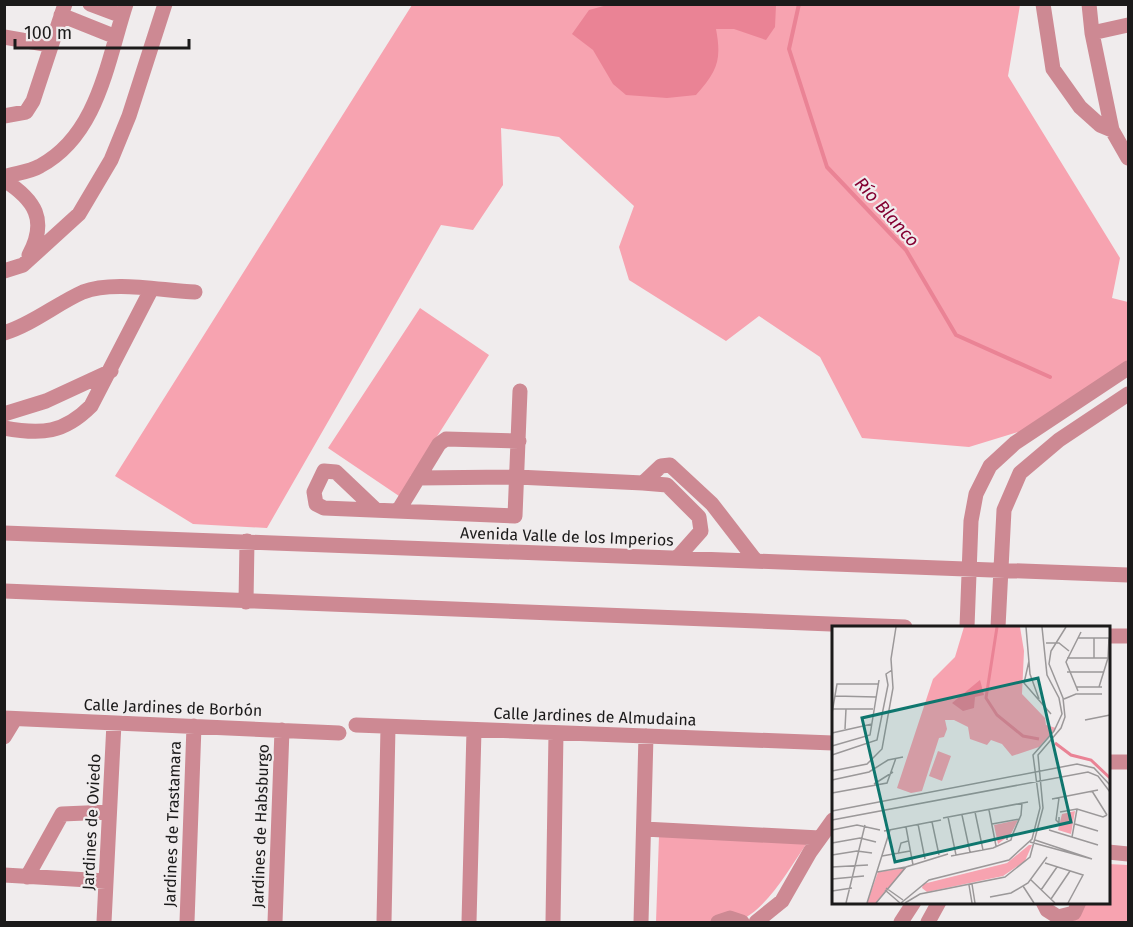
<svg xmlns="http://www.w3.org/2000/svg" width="1133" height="927" viewBox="0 0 1133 927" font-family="'Fira Sans',sans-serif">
	<rect width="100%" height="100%" fill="#f0eced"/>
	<!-- green -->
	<path fill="#f7a3b0" d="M412 5H1020L1008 76 1120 258 1112 298 1128 302V362L1041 425 969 447 862 438 820 357 759 316 726 341 629 280 619 247 634 206 559 137 501 128 503 185 473 230 441 225 267 528 193 524 115 476Z
		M420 308 489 355 399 496 328 448Z
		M659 836 807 843C791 866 770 904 745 918 730 926 675 922 656 922Z
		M1108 864 1128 865V922H1062L1086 902H1108Z"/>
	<!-- water -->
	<path fill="#ea8395" d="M611 4 776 5 775 27 766 40 734 29H716C722 61 717 71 696 95L667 98 626 95 613 84 593 50 572 34 589 10Z"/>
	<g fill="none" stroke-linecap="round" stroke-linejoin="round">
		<!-- stream -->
		<path stroke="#ea8395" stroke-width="4" d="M799 4 789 49 827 167 906 250 956 335 1050 377"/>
		<!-- minor -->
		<path stroke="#cd8993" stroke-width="15" d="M90 4 122 16
			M1043 4 1053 69 1080 107 1100 125 1112 130
			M1089 4 1092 33 1112 130 1128 158
			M61 15 116 37
			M1092 33 1128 25
			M4 37 50 45
			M4 116 26 112 33 101 65 4
			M4 177C16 173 30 172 40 166 98 135 107 62 126 4
			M4 180C35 200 48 220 29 255
			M4 271 23 265 79 214 111 160 129 116 165 4
			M4 333C33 324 56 304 83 292 113 280 163 291 195 292
			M4 414 46 401 111 371
			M4 428C42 435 64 433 91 406L151 290
			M418 478 517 477 643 483
			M376 510 336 472 324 471 314 492 316 504 324 508 515 516 520 391
			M398 511 439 444 446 439 519 441
			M4 533 1128 575
			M677 558 701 531 699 517 667 485 643 483 661 466 670 465 712 504 756 561
			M4 591 905 627
			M246 602 247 541
			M967 627 971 521 976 494 990 466 1015 443 1128 368
			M998 627 1004 510 1020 473 1059 440 1128 394
			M1108 636H1128
			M4 718 339 733
			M356 725 833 743
			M4 737 15 719
			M1108 762H1128
			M644 829 820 838
			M1108 852 1128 854
			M4 875 106 881
			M27 877 62 814 109 812
			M1043 902 1047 910 1058 917 1074 913 1079 902
			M104 922 114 723
			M187 922 194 726
			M275 922 282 730
			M384 922 388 727
			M469 922 474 730
			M553 922 556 733
			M641 922 646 736
			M718 922 730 918 742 922
			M756 922 782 901 810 852 833 820
			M901 922 914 902
			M928 922 939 902"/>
	</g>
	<g text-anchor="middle" stroke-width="4.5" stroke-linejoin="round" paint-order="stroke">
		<!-- street labels -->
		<g font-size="16" fill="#1b1a1a" stroke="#f0eced">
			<text transform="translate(567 536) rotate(2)" y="6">Avenida Valle de los Imperios</text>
			<text transform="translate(173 707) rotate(2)" y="6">Calle Jardines de Borbón</text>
			<text transform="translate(595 716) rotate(2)" y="6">Calle Jardines de Almudaina</text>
			<text transform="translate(91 822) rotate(-87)" y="6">Jardines de Oviedo</text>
			<text transform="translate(172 824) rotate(-88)" y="6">Jardines de Trastamara</text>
			<text transform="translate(260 826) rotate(-88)" y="6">Jardines de Habsburgo</text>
		</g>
		<!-- water labels -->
		<g font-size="18" font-style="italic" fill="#830032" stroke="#f0eced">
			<text transform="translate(887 212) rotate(48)" y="6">Río Blanco</text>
		</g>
	</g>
	<!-- overview -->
	<g transform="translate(832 626)">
		<rect width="278" height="278" fill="#f0eced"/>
		<path d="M132 1H188L192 25 190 68 213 92 214 99 224 102 207 121 180 130 170 118 159 114 155 119 138 113 136 101 122 94H113L115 103 112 111 107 112 90 165 79 167 65 162 101 53 123 31ZM106 125 119 130 110 155 97 150ZM243 185 239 208 226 204 230 188ZM186 194 179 208 166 218 162 199ZM197 219H200L193 235 171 250 95 266 90 262 91 258 175 237ZM74 242 44 277H35L46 246Z" fill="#f7a3b0"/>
		<path d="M148 54 152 69 143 71 142 82 131 85 120 77Z" fill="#ea8395"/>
		<path fill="none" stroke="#ea8395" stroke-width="3" d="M165 1 154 72 165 89 191 110 207 113M223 117 239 129 259 134 278 152"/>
		<path fill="none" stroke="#9b9899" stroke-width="1.5" d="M194 1 198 48 207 73M246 12H277M262 12V32M214 17H227L237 25M235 32H276M197 35 192 57 219 88M235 46H271M244 61H270M267 61 276 32 277 12M246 65 234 36 249 6M3 70 44 71M232 73 244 68H270M1 83H41M0 87 5 58H47M253 94 278 89M13 103 14 83M0 107 40 98M0 120 38 109 47 54M0 129 45 114 56 59 54 48 60 44M0 145 35 138 50 123 61 62 59 33 64 1M0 154 37 146 56 134 71 131M42 158 61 146M260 165 275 189M0 167 55 157 64 132M227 172 224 194 227 197V191M220 173 266 164M157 184 164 220M0 185 245 138 262 142 278 159M143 186 151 224M228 186 245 183 271 191 275 189M130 189 138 226M116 191 124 229M111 192 196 176M0 194 256 146 266 150 278 166M100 196 107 229M86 198 93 233M160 198 188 193M243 198 266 205M74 201 81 239M0 204 25 199 48 204M217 204 266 219M52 205 109 194M180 210 189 189 190 177M240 211 245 183M203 214 260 233M198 216 260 233M0 217 28 212 44 216M66 228 69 217 76 215M0 229 25 225 40 227M50 230 78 225M119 230 161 222 179 214 180 210H175V214M213 237 251 249 236 277M0 241 36 239M45 246 74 241M0 253 32 250M199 254 223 277M140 258 143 277M137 259 140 277M191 260 202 277M54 262 71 274M53 264 68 277M209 264 225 241M0 265 20 262M158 271 179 267 196 257 215 231M219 273 238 245M14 277 33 199M35 277 58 204M44 277 74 241 116 228M69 277 97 254 177 234 200 213 208 182 201 129 222 105 230 88 227 72 215 49 210 1M73 277 88 268 173 251 198 231 211 182 206 129 229 102 233 91 231 72 217 38 219 25 234 1"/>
		<path fill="#0f766e" fill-opacity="0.15" stroke="#0f766e" stroke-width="3" d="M206 52 239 196 63 236 30 92Z"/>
		<rect width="278" height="278" fill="none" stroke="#1b1a1a" stroke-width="3"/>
	</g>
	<!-- border -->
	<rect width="1133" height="927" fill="none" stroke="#1b1a1a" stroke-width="12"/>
	<!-- scale -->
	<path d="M15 39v9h174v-9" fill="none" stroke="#1b1a1a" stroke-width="3"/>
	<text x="24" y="39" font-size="18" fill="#1b1a1a" stroke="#f0eced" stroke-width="4.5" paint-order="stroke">100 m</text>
</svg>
